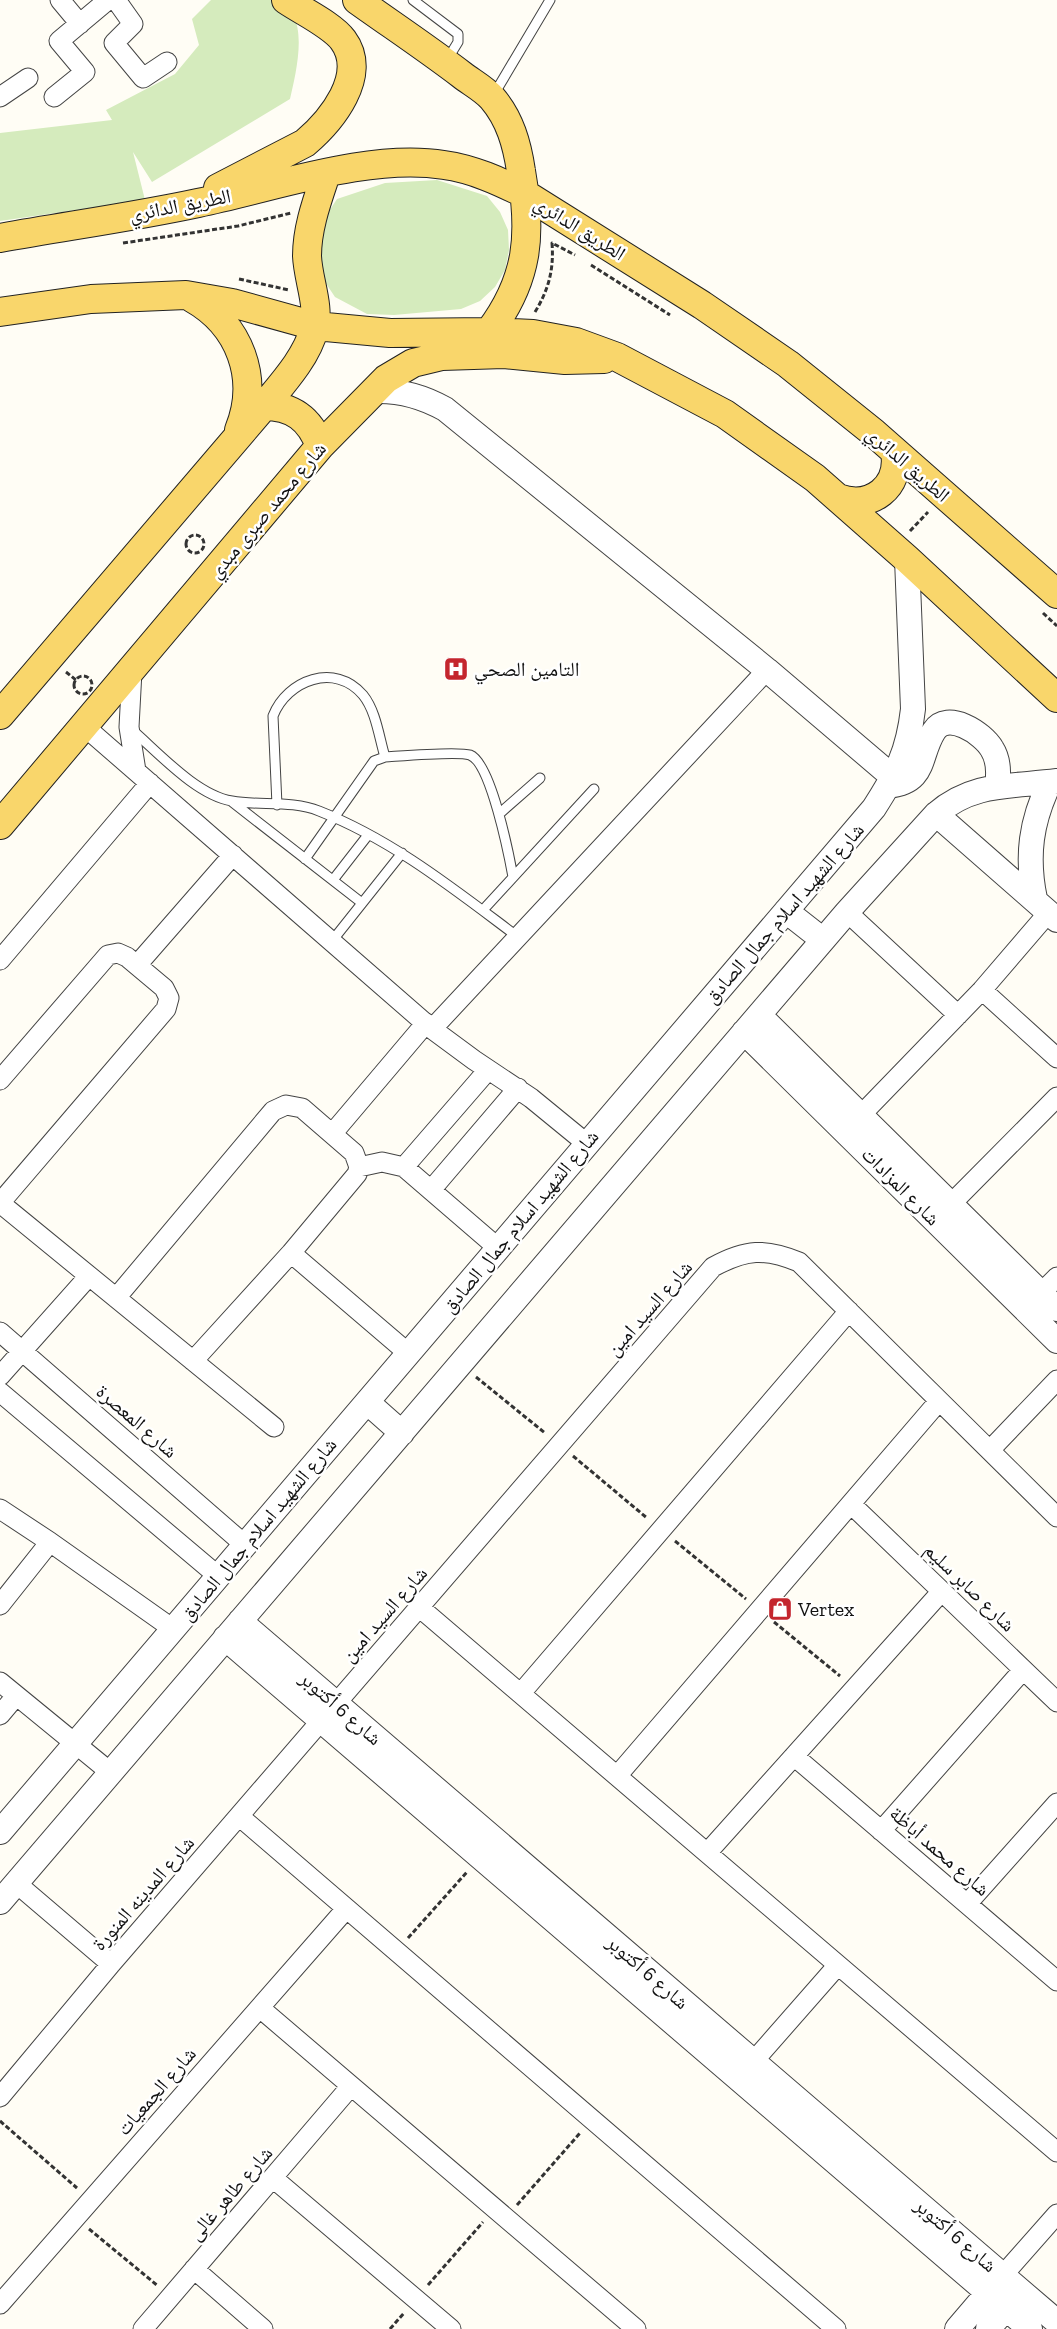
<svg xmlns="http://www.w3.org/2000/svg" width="1057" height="2329" viewBox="0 0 1057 2329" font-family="'Zilla Slab','Noto Naskh Arabic',serif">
	<rect width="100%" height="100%" fill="#fffdf5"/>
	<!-- green -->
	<path fill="#d5ebbd" d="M211 0C230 0 254 0 273 0 313 8 296 72 290 99L152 182 133 152 145 200 0 221V133L112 120 106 110 175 74 199 45 192 19Z
		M437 180 487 196 500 212 508 230 509 250 505 270 495 287 480 301 461 309 394 315 367 314 335 297 323 279 318 237 325 217 337 199 385 183Z"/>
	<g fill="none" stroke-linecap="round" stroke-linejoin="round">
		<defs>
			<path id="service" d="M413 0 458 34V42L447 60
				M493 96 550 0
				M131 729C159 753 196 795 232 801 260 806 292 800 319 811 393 840 455 890 518 937
				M231 801 362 903
				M277 805 273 716C287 680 335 662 363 695 376 711 379 737 385 757
				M499 814 540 778
				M305 859 374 761 385 757C401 756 458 751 470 755 491 763 509 855 513 877
				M333 880 368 835
				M483 910 594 789
				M332 941 402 853"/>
			<path id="minor" d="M60 0 80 24
				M116 0 133 24 114 43 143 78 167 62
				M0 97 28 78
				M54 97 85 72 59 41 108 0
				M132 671 129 727 136 771
				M84 726 432 1029 474 1060 531 1098 586 1143
				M847 912 958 1015
				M0 960 150 783
				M137 965 233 855
				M982 990 1057 1058
				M432 1029 767 670
				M0 1080 108 955 118 953 127 957 164 988 169 998 166 1009 0 1203 274 1427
				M861 1115 982 990 1049 912
				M332 1134 426 1023
				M359 1167 382 1162 404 1167 498 1248
				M404 1167 488 1070
				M431 1190 518 1088
				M951 1204 1057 1097
				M291 1253 408 1353
				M1041 1293 1057 1277
				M116 1298 273 1111 286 1105 302 1108 354 1153 359 1167 357 1174 291 1253 193 1361
				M0 1332 245 1545
				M0 1376 89 1276
				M0 1392 218 1576
				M990 1450 1057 1380
				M851 1504 1057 1702
				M0 1509 50 1542 0 1605
				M50 1542 173 1629
				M419 1607 1057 2152
				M0 1682 110 1772
				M521 1693 849 1311
				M0 1715 16 1696
				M794 1756 1057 1981
				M617 1776 939 1401
				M239 1816 836 2329
				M881 1831 1023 1670
				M707 1853 942 1591
				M16 1883 111 1964
				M967 1904 1057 1803
				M260 2008 636 2329
				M745 2071 838 1965
				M0 2097 111 1964 713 1267C746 1249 765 1248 799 1262L1057 1517
				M273 2178 451 2329
				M194 2269 263 2329
				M1003 2275 1057 2214
				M0 2304 346 1909
				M143 2329 351 2086"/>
			<path id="tertiary" d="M374 391C400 390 422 396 445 409L767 670 894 778
				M888 786C927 782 918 756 934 731 947 710 983 733 992 749 999 760 999 773 997 786
				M936 814 1057 920
				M1035 899C1026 856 1031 821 1050 782
				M786 911 823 940
				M759 1015 1057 1309
				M744 1032 1057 1341
				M367 1402 402 1433
				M240 1621 1057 2322
				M225 1638 1030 2329
				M0 1832 874 808C897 772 908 753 913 709L907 559
				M0 1902 847 912 936 814C973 782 1011 787 1057 781
				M957 2329 998 2281
				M988 2329 1017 2296"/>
			<path id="primary" d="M357 0C392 25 428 49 462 75 471 82 484 89 492 98 510 119 517 144 521 171 532 234 529 279 489 332
				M218 188 305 143C331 121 369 75 343 40 332 25 302 11 286 0
				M0 238C66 226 133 217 198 203 273 188 367 153 444 165 473 169 499 181 525 194L702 305 788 364 874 433 1057 594
				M192 298C240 325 260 378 239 430
				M0 312 91 299 186 295 232 303 315 326 390 333 489 332 533 334 576 342 617 357 725 414 815 478 907 559 1057 698
				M264 406C293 406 310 419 320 446
				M838 498C871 510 901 487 895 452
				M0 715 264 406C282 384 307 357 314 329 320 306 308 280 307 256 307 228 317 201 326 174
				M0 825 320 446 386 379 413 363 442 356 504 354 565 360 604 359"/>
		</defs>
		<!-- service casing -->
		<use href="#service" stroke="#444" stroke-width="11"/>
		<!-- minor casing -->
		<use href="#minor" stroke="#444" stroke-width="21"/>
		<!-- tertiary casing -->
		<use href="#tertiary" stroke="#444" stroke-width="26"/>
		<!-- primary casing -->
		<use href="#primary" stroke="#222" stroke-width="30"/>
		<!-- path -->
		<path stroke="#333" stroke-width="3" stroke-dasharray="5 2.5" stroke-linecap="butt" d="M123 243 238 226 291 213
			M591 265 670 315
			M239 279 289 290
			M535 312C549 289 554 269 552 243L575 255
			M910 531 928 512
			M186 544a9 9 0 1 1 18 0a9 9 0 1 1-18 0Z
			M1043 613 1057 626
			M66 672 76 680
			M74 685a9 9 0 1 1 18 0a9 9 0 1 1-18 0Z
			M476 1377 545 1433
			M573 1456 647 1518
			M675 1541 746 1599
			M774 1622 840 1676
			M408 1938 467 1872
			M0 2121 77 2188
			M517 2205 580 2133
			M89 2229 158 2286
			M428 2285 483 2222
			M390 2329 404 2313"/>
		<!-- service -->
		<use href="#service" stroke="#fff" stroke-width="9"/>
		<!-- minor -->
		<use href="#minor" stroke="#fff" stroke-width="19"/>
		<!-- tertiary -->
		<use href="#tertiary" stroke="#fff" stroke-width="24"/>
		<!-- primary -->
		<use href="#primary" stroke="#f9d66b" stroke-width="28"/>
	</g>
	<!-- icons -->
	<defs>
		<symbol id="hospital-square" viewBox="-11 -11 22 22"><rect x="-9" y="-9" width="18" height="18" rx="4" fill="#c4262e" stroke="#fff"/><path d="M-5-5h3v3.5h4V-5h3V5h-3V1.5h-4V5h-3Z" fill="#fff"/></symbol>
		<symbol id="shop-square" viewBox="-11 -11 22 22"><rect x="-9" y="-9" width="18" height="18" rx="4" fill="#c4262e" stroke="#fff"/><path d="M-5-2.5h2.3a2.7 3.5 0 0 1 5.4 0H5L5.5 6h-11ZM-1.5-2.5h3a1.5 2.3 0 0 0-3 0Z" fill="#fff"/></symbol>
	</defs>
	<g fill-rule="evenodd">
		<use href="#hospital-square" x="442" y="655" width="28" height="28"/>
		<use href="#shop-square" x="766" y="1595" width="28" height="28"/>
	</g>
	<g text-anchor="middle" stroke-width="5" stroke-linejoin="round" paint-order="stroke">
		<!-- street labels -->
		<g font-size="20" fill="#111" stroke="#fff">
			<text transform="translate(180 205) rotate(-11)" y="7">الطريق الدائري</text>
			<text transform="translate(580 228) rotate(32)" y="7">الطريق الدائري</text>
			<text transform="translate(908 464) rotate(41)" y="7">الطريق الدائري</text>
			<text transform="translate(267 510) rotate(-50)" y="7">شارع محمد صبرى مبدي</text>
			<text transform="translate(784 913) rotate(-49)" y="7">شارع الشهيد اسلام جمال الصادق</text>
			<text transform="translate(901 1186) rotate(45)" y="7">شارع المزادات</text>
			<text transform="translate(520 1221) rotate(-50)" y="7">شارع الشهيد اسلام جمال الصادق</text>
			<text transform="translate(649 1308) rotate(-49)" y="7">شارع السيد امين</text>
			<text transform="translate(137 1421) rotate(41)" y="7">شارع المعصرة</text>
			<text transform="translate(258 1529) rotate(-50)" y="7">شارع الشهيد اسلام جمال الصادق</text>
			<text transform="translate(970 1587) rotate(44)" y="7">شارع صابر سليم</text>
			<text transform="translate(384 1614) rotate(-49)" y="7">شارع السيد امين</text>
			<text transform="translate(341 1708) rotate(41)" y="7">شارع 6 أكتوبر</text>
			<text transform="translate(940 1851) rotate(41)" y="7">شارع محمد أباظة</text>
			<text transform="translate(143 1893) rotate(-49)" y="7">شارع المدينه المنورة</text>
			<text transform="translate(648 1972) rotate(41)" y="7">شارع 6 أكتوبر</text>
			<text transform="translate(156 2091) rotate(-49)" y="7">شارع الجمعيات</text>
			<text transform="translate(230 2193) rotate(-49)" y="7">شارع طاهر غالى</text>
			<text transform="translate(956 2235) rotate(41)" y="7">شارع 6 أكتوبر</text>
		</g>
		<!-- poi labels -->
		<g font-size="20" fill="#111" stroke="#fff" text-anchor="start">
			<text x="474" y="676">التامين الصحي</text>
			<text x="798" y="1616">Vertex</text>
		</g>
	</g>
</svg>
